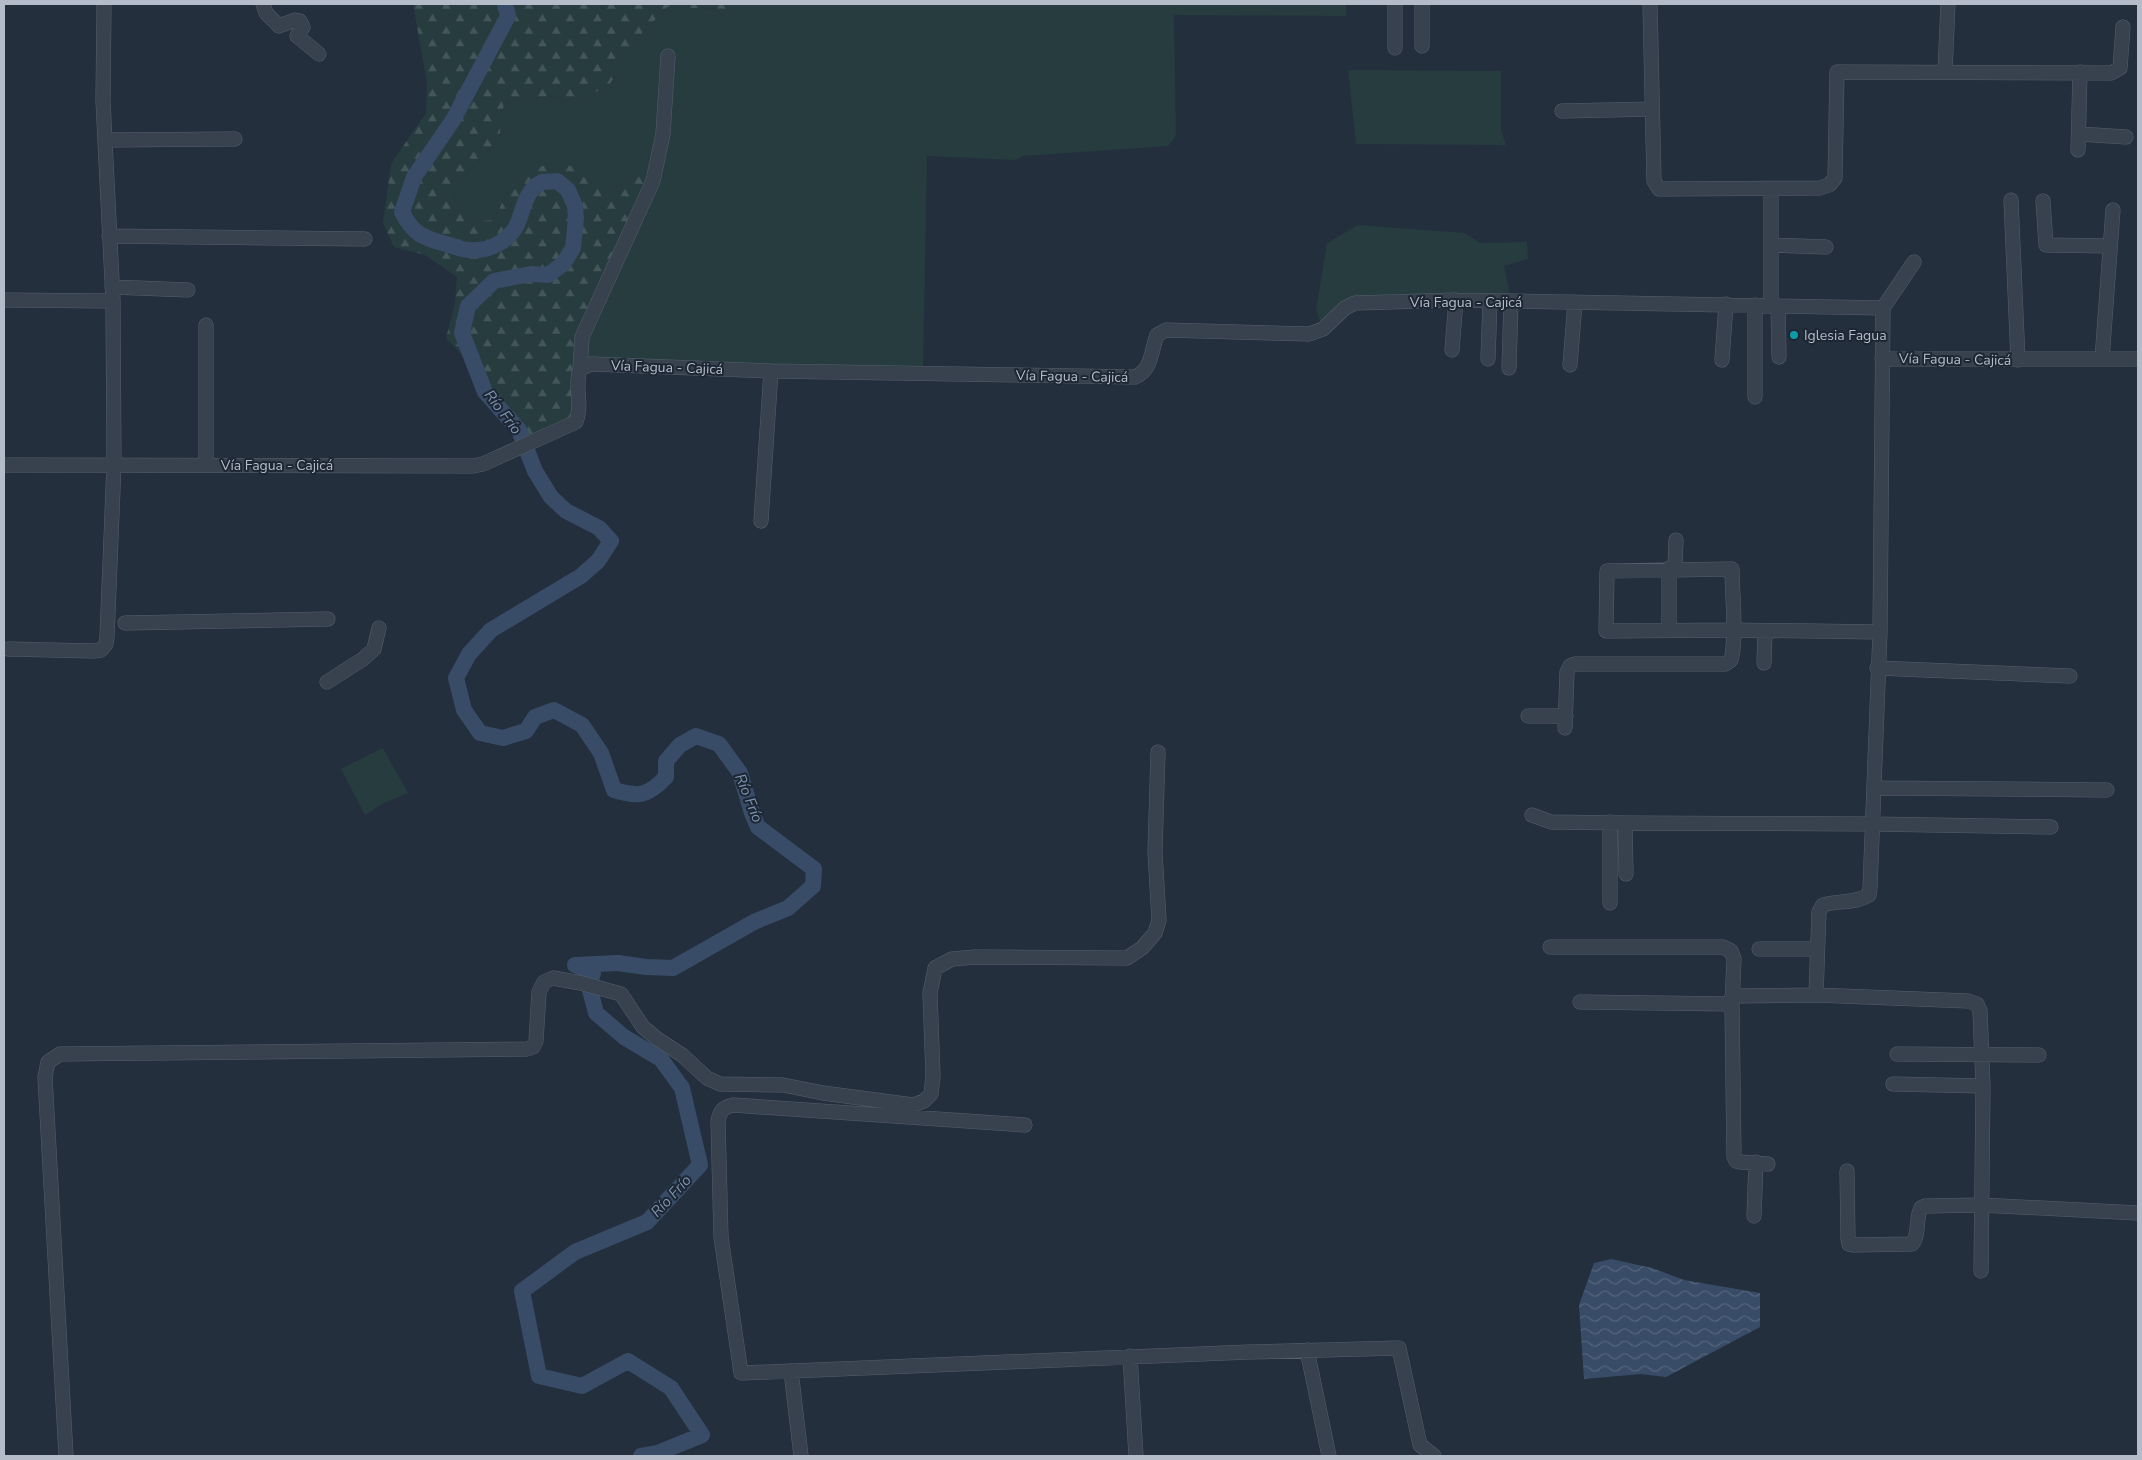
<svg xmlns="http://www.w3.org/2000/svg" width="2142" height="1460" viewBox="0 0 2142 1460" font-family="'Nunito Sans',sans-serif">
	<defs>
		<pattern id="forest-firs" width="22" height="20" patternUnits="userSpaceOnUse" patternTransform="scale(1.25)"><rect width="22" height="20" fill="#263c3f"/><path d="M5 1l3.5 6h-7zM16 11l3.5 6h-7z" fill="#435659"/></pattern>
		<pattern id="water-waves" width="16" height="10" patternUnits="userSpaceOnUse" patternTransform="scale(1.25)"><rect width="16" height="10" fill="#394c67"/><path d="M0 5q4-4 8 0t8 0" fill="none" stroke="#53647b"/></pattern>
	</defs>
	<rect width="100%" height="100%" fill="#242f3e"/>
	<!-- green -->
	<path fill="#263c3f" d="M726 4H1346V16L1174 15 1176 136 1168 146 1023 156 1016 160 927 156 923 373 591 364 580 357 642 174 611 190 596 174 516 173 494 220 466 222 452 190 499 140 504 103 553 96 575 104 610 84 639 37 667 7 727 9Z
		M1348 70 1501 71V130L1506 145 1356 144Z
		M1358 225 1464 233 1481 243 1527 242 1528 259 1504 266 1511 301 1355 303 1323 329 1316 310 1327 243Z
		M383 748 408 793 384 803 365 815 341 769Z"/>
	<!-- forest -->
	<path fill="url(#forest-firs)" d="M413 4H726L727 9 667 7 639 37 610 84 575 104 553 96 504 103 499 140 452 190 466 222 494 220 516 173 558 162 596 174 611 190 642 174 653 181 589 319 579 415 522 439C515 419 498 410 486 393 480 385 478 372 474 363L465 358 446 338 455 303 457 277 425 255 394 247 383 223 391 164 426 113 427 82Z"/>
	<!-- water -->
	<path fill="url(#water-waves)" d="M1611 1259 1652 1268 1684 1280 1760 1293V1327L1666 1377 1641 1374 1584 1379 1579 1305 1594 1263Z"/>
	<g fill="none" stroke-linecap="round" stroke-linejoin="round">
		<!-- river -->
		<path stroke="#394c67" stroke-width="16" d="M505 4 508 16 453 120 414 177 402 212C413 234 423 238 446 244 454 246 462 250 469 250 491 252 514 239 520 217 524 205 528 188 542 182 546 181 553 182 557 181L568 190 575 206 576 218 573 248 563 264 548 275 531 274 494 281 468 306 462 333 485 392 519 430 535 471 551 497 566 511 599 528 611 541 598 561 581 576 491 630 469 654 456 678 464 710 480 733 503 738 526 731 535 717 554 710 582 725 601 753 614 790C639 797 647 797 666 777V761L680 745 696 736 719 744 740 773 752 813 758 827 814 869 813 886 788 908 754 922 673 968 646 967 618 963 575 965 593 973 589 986 596 1013 624 1037 661 1059 682 1088 700 1165 647 1222 575 1252 522 1291 539 1376 582 1386 628 1361 671 1388 702 1435 658 1453 641 1456"/>
		<defs>
			<path id="minor" d="M263 4 266 13 279 26 295 20 300 21 303 27 297 36 319 54
				M1395 4V48
				M1650 4 1654 181 1659 189 1820 188 1829 185 1835 178 1837 72 2111 73 2120 68 2123 27
				M1422 46V4
				M1945 72 1948 4
				M1562 111 1652 109
				M2079 134 2126 137
				M106 140 235 139
				M2078 150 2080 72
				M2011 200 2018 360
				M2043 201 2046 245 2110 246
				M109 236 365 239
				M1771 245 1826 247
				M112 287 188 290
				M4 300 113 301
				M1771 305V189
				M1778 306 1779 357
				M1883 308 1914 262
				M1452 350 1456 300
				M1488 359 1490 301
				M1882 359H2138
				M2102 359 2113 210
				M1722 360 1726 304
				M1570 365 1575 302
				M1509 368 1511 301
				M580 369 582 337 653 181 663 134 668 56
				M1755 397V305
				M4 465 473 466 483 464 576 422C583 405 574 386 580 369L591 364 771 371 1135 377C1152 370 1151 351 1157 335L1166 330 1309 334 1323 329 1345 308 1355 303 1456 300 1883 308
				M206 465V325
				M761 521 771 371
				M1675 568 1676 540
				M125 623 328 619
				M1669 630V568
				M8 649 94 651 101 650 106 644 107 637 114 464 113 301 103 101 104 4
				M1764 663 1765 631
				M1877 668 2070 676
				M327 682 363 659 374 649 379 628
				M1528 716H1566
				M1565 728 1567 672 1570 666 1575 664H1725L1731 660C1737 639 1732 592 1732 569L1607 571 1606 631 1732 630 1880 632
				M1874 788 2107 790
				M1532 815 1551 822 1625 823 1873 824 2051 827
				M1625 823 1626 874
				M1610 903V822
				M1550 947H1723L1731 951 1734 959 1732 1004 1734 1157 1736 1161 1740 1162 1768 1164
				M1759 949H1817
				M1816 995 1819 912 1823 905C1838 900 1855 904 1869 895L1870 888 1880 632 1883 308
				M1732 996 1816 995 1968 1001 1977 1004 1980 1011 1983 1086 1981 1271
				M1580 1002 1732 1004
				M1897 1054 2039 1055
				M1893 1084 1983 1086
				M1025 1125 733 1105C723 1107 720 1111 718 1121L721 1237 741 1373 1249 1352 1399 1348 1420 1445 1434 1456
				M1847 1171 1848 1239 1849 1244 1853 1245 1912 1244C1920 1235 1915 1219 1921 1208L1925 1206 1981 1205 2138 1213
				M1754 1216 1756 1162
				M1307 1350 1329 1456
				M1130 1356 1136 1456
				M791 1371 801 1456
				M66 1456 45 1077 48 1062 60 1054 527 1049 533 1047 536 1041 539 992 544 982 553 978 581 983 621 994 643 1027 656 1038 682 1055 707 1078 720 1084 783 1085 823 1093 913 1105 924 1101 931 1094 933 1076 930 993 935 968 952 959 975 957 1127 958 1142 948 1155 933 1159 920 1155 852 1158 752"/>
		</defs>
		<!-- minor casing -->
		<use href="#minor" stroke="#565f6c" stroke-width="15"/>
		<!-- minor -->
		<use href="#minor" stroke="#38414e" stroke-width="14"/>
	</g>
	<!-- markers -->
	<circle fill="#0f9aa8" stroke="#1d2633" stroke-width="2" cx="1794" cy="335" r="5"/>
	<g text-anchor="middle" stroke-width="4" stroke-linejoin="round" paint-order="stroke">
		<!-- street labels -->
		<g font-size="14" fill="#b4bcc9" stroke="#1d2633">
			<text x="1466" y="307">Vía Fagua - Cajicá</text>
			<text transform="translate(1955 359) rotate(1)" y="5">Vía Fagua - Cajicá</text>
			<text transform="translate(667 367) rotate(2)" y="5">Vía Fagua - Cajicá</text>
			<text transform="translate(1072 376) rotate(1)" y="5">Vía Fagua - Cajicá</text>
			<text x="277" y="470">Vía Fagua - Cajicá</text>
		</g>
		<!-- poi labels -->
		<g font-size="14" fill="#b4bcc9" stroke="#1d2633" text-anchor="start">
			<text x="1804" y="340">Iglesia Fagua</text>
		</g>
		<!-- water labels -->
		<g font-size="15" font-style="italic" fill="#7c92b1" stroke="#1d2633">
			<text transform="translate(503 412) rotate(53)" y="5">Río Frío</text>
			<text transform="translate(749 798) rotate(68)" y="5">Río Frío</text>
			<text transform="translate(671 1196) rotate(-47)" y="5">Río Frío</text>
		</g>
	</g>
	<!-- border -->
	<rect width="2142" height="1460" fill="none" stroke="#b4bcc9" stroke-width="10"/>
</svg>
